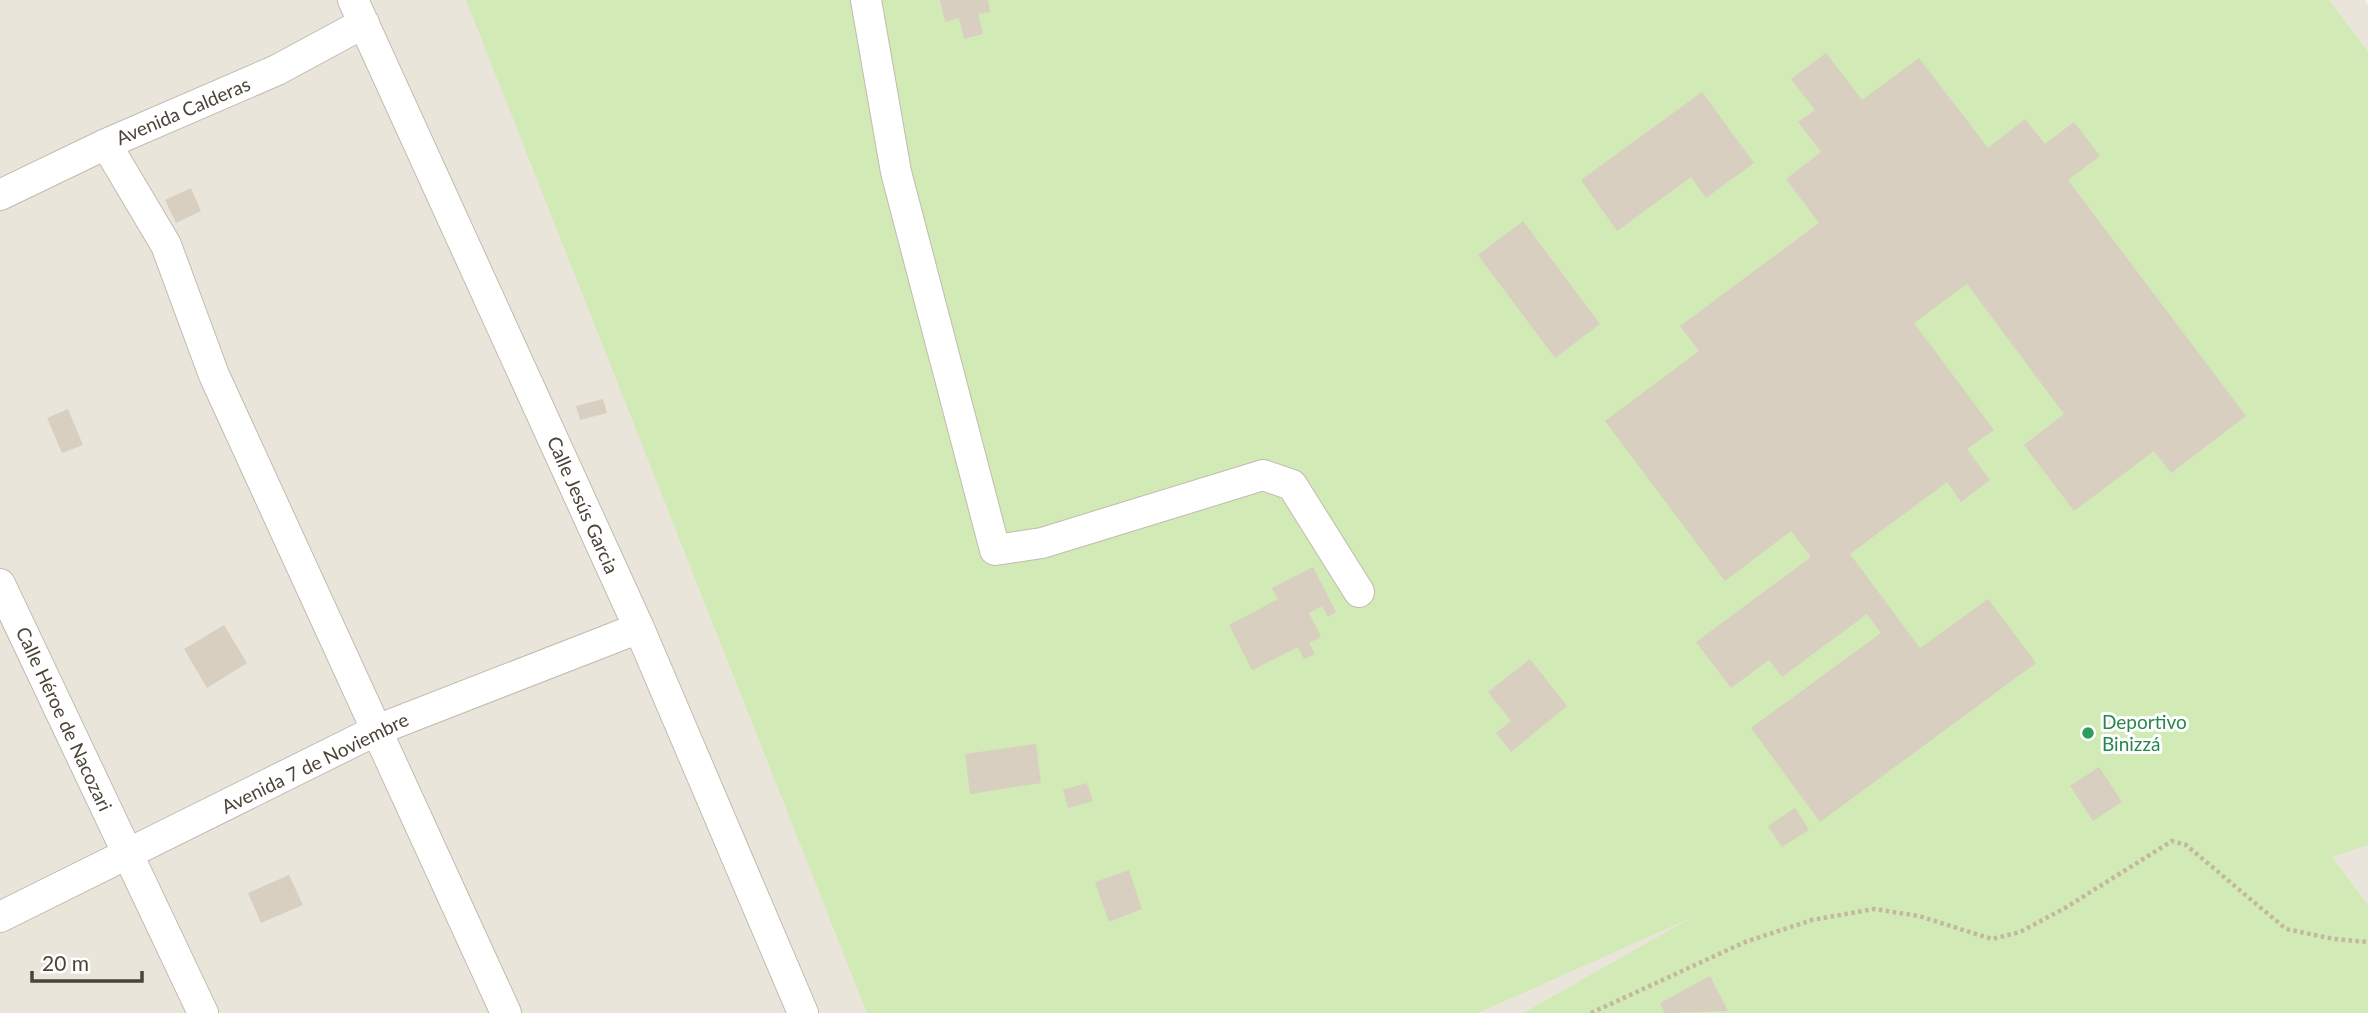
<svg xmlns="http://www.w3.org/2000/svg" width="2368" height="1013" viewBox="0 0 2368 1013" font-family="Lato,sans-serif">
	<rect width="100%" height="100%" fill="#f6f3ec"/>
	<!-- residential -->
	<path fill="#eae5da" d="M0 0H2365L2368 5V1013H0Z"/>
	<!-- green -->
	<path fill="#d2eab5" d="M466 0H2329L2368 52V845L2332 857 2368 905V1013H1523L1693 917 1478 1013H867Z"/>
	<!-- building -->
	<path fill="#d8cfc1" d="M940 0H988L990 12 978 14 983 34 964 39 959 18 945 22Z
		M1826 53 1862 100 1919 58 1988 148 2025 119 2045 144 2074 122 2100 156 2068 180 2246 416 2171 473 2154 451 2074 511 2024 445 2064 414 1967 284 1914 323 1994 430 1967 449 1990 480 1961 502 1947 482 1850 554 1920 648 1988 599 2036 663 1820 822 1751 728 1881 633 1867 614 1782 677 1769 660 1731 688 1696 642 1811 557 1791 531 1725 581 1605 421 1699 351 1680 326 1819 223 1786 179 1821 152 1798 122 1815 110 1791 79Z
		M1702 92 1754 163 1706 198 1691 177 1617 231 1581 180Z
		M191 188 201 211 176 223 165 200Z
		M1523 221 1600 324 1555 358 1478 255Z
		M603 399 607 413 580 420 576 406Z
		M68 409 83 445 62 453 47 418Z
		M1313 567 1336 612 1328 617 1322 606 1309 613 1321 637 1309 643 1315 654 1304 659 1298 647 1252 670 1229 625 1278 599 1272 588Z
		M224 625 247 663 207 688 184 649Z
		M1530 659 1567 706 1511 752 1496 733 1511 721 1488 692Z
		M1036 744 1041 783 970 794 965 754Z
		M2099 767 2122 802 2093 821 2070 786Z
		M1087 783 1093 801 1068 808 1063 790Z
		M1795 808 1809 830 1782 847 1768 826Z
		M1129 870 1142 909 1109 922 1095 882Z
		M289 875 303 905 261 923 248 893Z
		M1710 976 1728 1011 1665 1013 1660 1003Z"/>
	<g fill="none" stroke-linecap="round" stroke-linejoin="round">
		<defs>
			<path id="minor" d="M353 0 639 628 803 1013
				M866 0 896 172 995 550 1042 543 1263 475 1292 485 1359 592
				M106 144 166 245 214 375 506 1013
				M0 195 106 144 277 70 364 23
				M0 584 203 1013
				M0 917 377 730 639 628"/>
		</defs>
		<!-- minor casing -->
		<use href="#minor" stroke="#c2bbae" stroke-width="32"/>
		<!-- path -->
		<path stroke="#c4b79f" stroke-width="4.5" stroke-dasharray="3.5 3.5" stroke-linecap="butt" d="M1591 1013 1745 942 1812 920 1874 909 1919 916 1992 939 2020 932 2065 908 2172 841 2186 845 2286 929 2334 939 2368 942"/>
		<!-- minor -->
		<use href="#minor" stroke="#fff" stroke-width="30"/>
	</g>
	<!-- markers -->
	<circle fill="#2e9e5b" stroke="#fff" stroke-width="2.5" cx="2088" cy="733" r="7"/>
	<g text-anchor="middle" stroke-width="6" stroke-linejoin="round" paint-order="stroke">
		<!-- street labels -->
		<g font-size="19" fill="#4b4439" stroke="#fff">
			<text transform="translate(183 111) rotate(-23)" y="7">Avenida Calderas</text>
			<text transform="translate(583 505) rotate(66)" y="7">Calle Jesús Garcia</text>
			<text transform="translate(64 719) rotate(65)" y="7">Calle Héroe de Nacozari</text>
			<text transform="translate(315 763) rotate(-26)" y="7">Avenida 7 de Noviembre</text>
		</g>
		<!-- leisure labels -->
		<g font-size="19" fill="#27864d" stroke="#fff" text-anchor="start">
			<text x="2102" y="729">Deportivo<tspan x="2102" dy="22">Binizzá</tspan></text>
		</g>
	</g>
	<!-- scale -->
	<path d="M32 971v10h110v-10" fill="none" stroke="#4b4439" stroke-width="3.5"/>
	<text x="42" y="971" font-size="21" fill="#4b4439" stroke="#ffffff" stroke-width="5" paint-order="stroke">20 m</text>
</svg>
